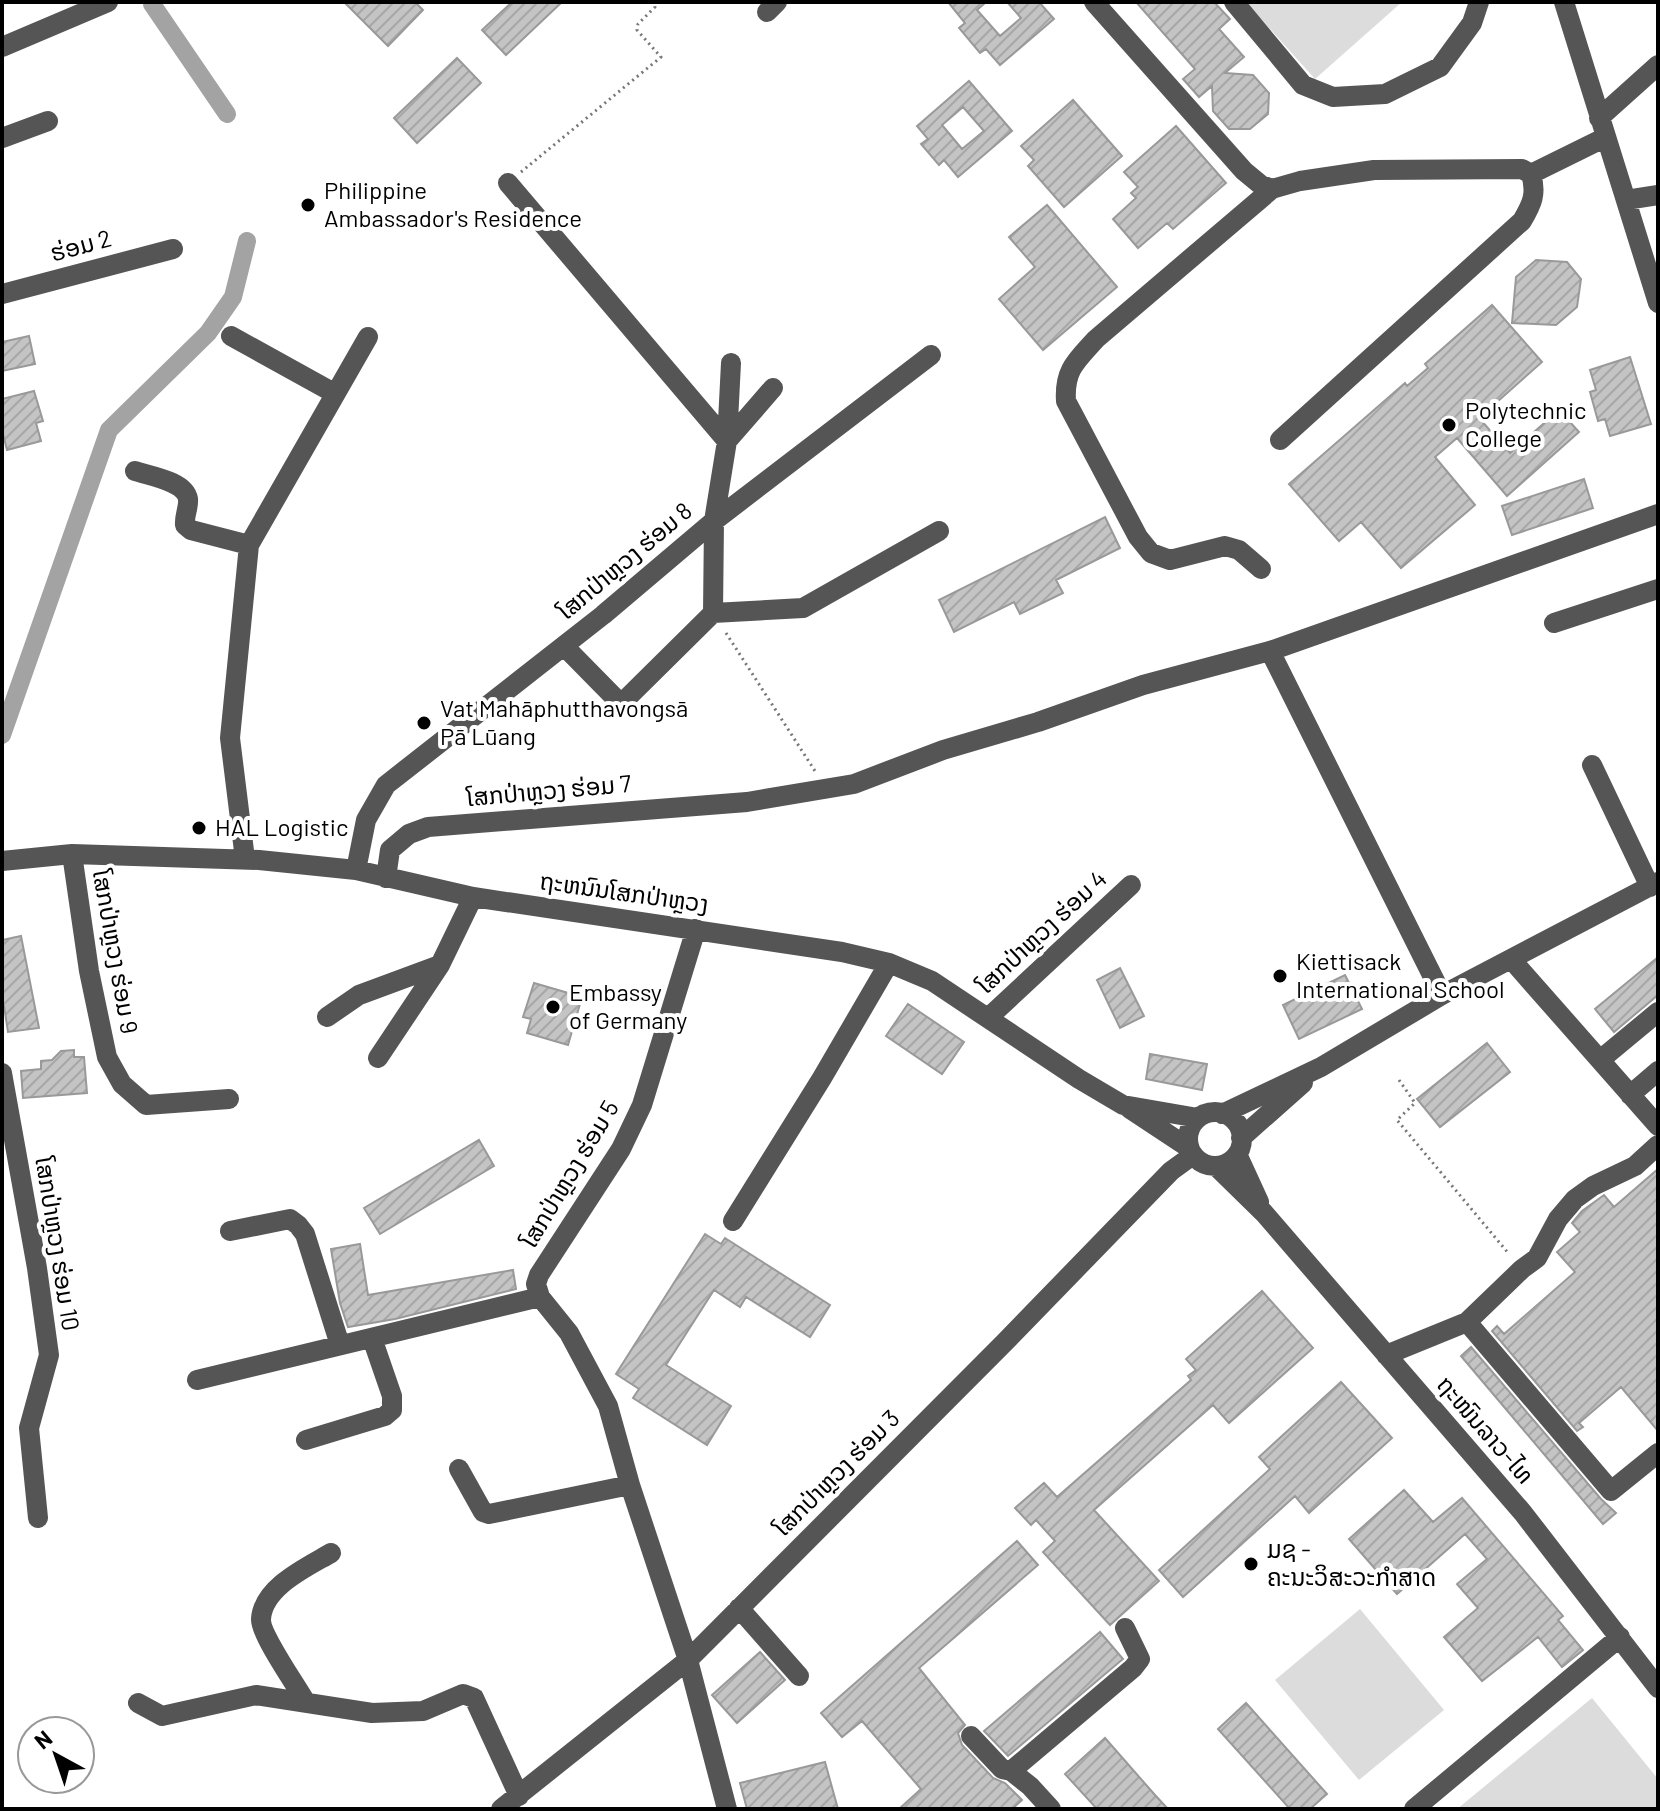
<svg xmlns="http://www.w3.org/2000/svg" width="1660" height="1811" viewBox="0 0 1660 1811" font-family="Barlow,'Noto Sans Lao',sans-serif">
	<defs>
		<pattern id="building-hatch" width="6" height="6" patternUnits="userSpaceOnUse" patternTransform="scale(2)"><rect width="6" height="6" fill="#c4c4c4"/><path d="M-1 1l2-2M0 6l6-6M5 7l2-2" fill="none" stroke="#a7a7a7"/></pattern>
	</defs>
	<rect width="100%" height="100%" fill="#fff"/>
	<!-- pitch -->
	<path fill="#dcdcdc" d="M1246 2H1402L1315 79Z
		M1360 1609 1444 1710 1359 1780 1275 1680Z
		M1592 1698 1658 1779V1809H1457Z"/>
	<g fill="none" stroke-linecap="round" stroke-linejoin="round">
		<!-- canal -->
		<path stroke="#a3a3a3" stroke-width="18" d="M152 4 227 114
			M2 735 109 430 208 333 233 297 247 241"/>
	</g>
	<!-- building -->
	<path fill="url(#building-hatch)" stroke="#999" stroke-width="2" fill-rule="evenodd" d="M344 2H415L423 10 388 46Z
		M512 2H562L506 55 482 30Z
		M948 2H986L977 10 1000 36 1021 18 1007 2H1039L1054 19 1000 65 986 49 980 53 959 28 965 23Z
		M1136 2H1214L1230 19 1219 29 1244 57 1225 73 1253 75 1269 93 1268 114 1250 129H1229L1213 111 1212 86 1199 97 1183 79 1195 69Z
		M457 58 481 83 417 143 394 118Z
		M969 81 1012 131 958 177 944 160 939 165 921 144 928 139 917 126ZM963 107 984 131 962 149 942 125Z
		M1073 100 1122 156 1064 207 1028 166 1034 160 1021 146Z
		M1176 126 1226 183 1173 229 1167 223 1138 248 1113 219 1136 198 1131 193 1138 187 1124 172Z
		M1047 205 1117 287 1043 350 999 299 1035 267 1009 237Z
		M1536 260 1567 262 1581 279 1577 307 1556 325 1512 323 1516 277Z
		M1492 305 1542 362 1479 418 1510 453 1559 410 1579 432 1507 496 1457 438 1435 457 1475 505 1401 568 1361 522 1339 541 1289 484 1405 383 1407 386 1428 368 1425 364Z
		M29 336 35 364 2 371V342Z
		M1630 357 1651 424 1610 436 1605 419 1598 421 1590 392 1596 390 1590 370Z
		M34 391 43 421 36 423 41 441 7 450 2 430V399Z
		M1584 479 1593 508 1512 535 1502 506Z
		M1105 517 1120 548 1056 580 1063 593 1020 614 1014 602 954 632 939 600Z
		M21 936 39 1028 8 1032 4 1006H2V940Z
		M1658 957V995L1614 1032 1595 1009Z
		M1120 968 1144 1016 1120 1028 1097 980Z
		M1345 975 1362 1009 1299 1039 1283 1005Z
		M534 983 582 997 568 1045 527 1033 531 1019 523 1017Z
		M908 1004 964 1042 942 1074 886 1036Z
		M1487 1043 1510 1072 1440 1127 1417 1099Z
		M74 1050V1057H84L87 1093 23 1098 21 1071 41 1069V1061L52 1060 61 1051Z
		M1150 1054 1207 1064 1202 1090 1146 1079Z
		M479 1140 494 1166 380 1234 364 1208Z
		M1658 1169V1431L1621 1387 1579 1423 1583 1427 1577 1431 1492 1331 1497 1326 1504 1334 1575 1272 1557 1252 1580 1232 1572 1223 1582 1211 1604 1195 1614 1207Z
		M705 1234 721 1244 725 1238 830 1305 810 1337 746 1297 740 1307 714 1290 666 1365 731 1406 707 1445 633 1398 639 1389 616 1374Z
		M360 1244 368 1295 513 1270 516 1289 395 1319 348 1327 340 1303 331 1249Z
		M1262 1291 1313 1348 1229 1423 1213 1405 1094 1510 1159 1581 1110 1625 1043 1552 1055 1541 1036 1520 1031 1525 1015 1508 1044 1483 1057 1497 1191 1380 1188 1376 1196 1370 1186 1359Z
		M1471 1347 1601 1499 1616 1513 1603 1524 1461 1356Z
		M1341 1382 1392 1438 1309 1513 1295 1496 1183 1597 1159 1570 1270 1469 1259 1457Z
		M1404 1490 1433 1522 1462 1498 1563 1616 1558 1620 1583 1650 1562 1667 1538 1637 1482 1681 1444 1637 1478 1608 1457 1584 1487 1559 1465 1534 1397 1594 1349 1539Z
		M1017 1541 1038 1565 919 1668 965 1725 958 1733 962 1745 993 1778 1005 1783 1022 1800 1012 1809H899L921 1789 862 1721 842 1737 821 1713Z
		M1100 1632 1123 1659 1008 1756 984 1731Z
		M760 1652 785 1680 737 1723 712 1695Z
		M1246 1703 1327 1794 1310 1809H1290L1218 1729Z
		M1105 1738 1155 1795 1168 1809H1097L1065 1774Z
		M825 1762 838 1809H747L740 1783Z"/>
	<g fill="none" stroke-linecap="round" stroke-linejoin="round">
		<!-- path -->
		<path stroke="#777" stroke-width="3" stroke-dasharray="2 4" stroke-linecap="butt" d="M521 172 661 57 637 30 638 24 655 7 652 2
			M726 633 815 771
			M1399 1080 1415 1103 1397 1120 1509 1254"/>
		<!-- minor -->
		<path stroke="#555" stroke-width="20" d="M1094 2 1244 171 1261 185 1272 189 1300 181 1374 170 1522 169 1531 174
			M1234 2 1303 85 1333 97 1385 94 1440 67 1472 23 1479 2
			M1564 2 1658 303
			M767 12 777 2
			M2 47 108 2
			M1599 118 1658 65
			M2 138 48 121
			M1626 200 1658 195
			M2 294 173 249
			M231 336 334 393
			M1280 440 1522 221C1532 204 1537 194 1531 174L1606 137
			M727 441 731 363
			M727 441 773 388
			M135 471C150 476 185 481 188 499 189 507 184 516 185 525L191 530 249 545
			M1261 569 1239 550 1225 546 1170 560 1151 553 1138 537 1066 401C1064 370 1076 361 1096 339L1272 189
			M713 613 803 608 939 531
			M1554 623 1658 589
			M564 646 621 704 713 613 714 521 931 355
			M1270 651 1442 995
			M1592 765 1650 887
			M72 854 89 971 107 1057 122 1084 146 1105 229 1099
			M245 859 230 738 249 545 368 337
			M2 861 72 854 259 860 356 870 473 897 842 952 889 963 932 981 1079 1079 1123 1105 1198 1118
			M356 870 366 820 386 785 603 615 714 521 727 441 508 183
			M386 878 390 850 409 834 428 827 747 802 854 784 943 750 1038 722 1143 685 1270 651 1658 514
			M696 929 642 1105 621 1149 539 1275 536 1284 540 1297 569 1333 608 1406 630 1485 688 1660 727 1809
			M1511 959 1658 1126
			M327 1017 359 995 440 965
			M989 1017 1131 885
			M378 1058 440 965 473 897
			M1600 1060 1658 1012
			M2 1073 37 1268 49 1355 29 1428 38 1518
			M1630 1095 1658 1071
			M1130 1109 1189 1148
			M1188 1139a27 27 0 1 1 54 0a27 27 0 1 1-54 0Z
			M1222 1114 1321 1067 1442 995 1658 882
			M1241 1138 1303 1083
			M1658 1145 1635 1166 1593 1186 1575 1199 1558 1219 1537 1258 1522 1269 1467 1322 1611 1491 1658 1453
			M1237 1154 1259 1202
			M1216 1166 1264 1213 1523 1513 1658 1688
			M733 1221 822 1078 889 963
			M230 1231 290 1219 298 1225 305 1234 340 1345
			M1386 1355 1467 1322
			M197 1380 540 1297
			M306 1440 385 1416 392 1410V1396L372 1338
			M459 1469 483 1512 489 1514 630 1485
			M739 1608 799 1676
			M305 1701C296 1685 260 1634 261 1619 263 1587 307 1567 331 1553
			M138 1703 162 1716 256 1695 372 1713 423 1711 463 1694 474 1698 519 1796
			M971 1736 1002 1769 1011 1771 1030 1786 1051 1809
			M1011 1771 1133 1668 1140 1659 1125 1628
			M501 1809 688 1660 1004 1343 1171 1171 1193 1155
			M1414 1809 1620 1637"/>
	</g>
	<!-- markers -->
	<g fill="#000" stroke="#fff" stroke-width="3">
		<circle cx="308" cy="205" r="8"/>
		<circle cx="1449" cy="425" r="8"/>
		<circle cx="424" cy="723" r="8"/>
		<circle cx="199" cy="828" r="8"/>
		<circle cx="1280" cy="976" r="8"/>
		<circle cx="553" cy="1007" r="8"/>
		<circle cx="1251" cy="1564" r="8"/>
	</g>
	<g text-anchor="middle" stroke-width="8" stroke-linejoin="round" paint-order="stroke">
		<!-- poi labels -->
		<g font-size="24" fill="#000" stroke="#fff" text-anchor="start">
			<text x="324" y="199">Philippine<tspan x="324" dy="28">Ambassador's Residence</tspan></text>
			<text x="1465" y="419">Polytechnic<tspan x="1465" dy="28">College</tspan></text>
			<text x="440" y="717">Vat Mahāphutthavongsā<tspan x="440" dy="28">Pā Lūang</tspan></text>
			<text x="215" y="836">HAL Logistic</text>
			<text x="1296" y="970">Kiettisack<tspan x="1296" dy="28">International School</tspan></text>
			<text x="569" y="1001">Embassy<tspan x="569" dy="28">of Germany</tspan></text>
			<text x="1267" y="1558">ມຊ -<tspan x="1267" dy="28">ຄະນະວິສະວະກຳສາດ</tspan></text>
		</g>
		<!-- street labels -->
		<g font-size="24" fill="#000" stroke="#fff">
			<text transform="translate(81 246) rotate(-15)" y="8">ຮ່ອມ 2</text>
			<text transform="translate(625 561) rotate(-40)" y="8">ໂສກປ່າຫຼວງ ຮ່ອມ 8</text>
			<text transform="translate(549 791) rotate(-5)" y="8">ໂສກປ່າຫຼວງ ຮ່ອມ 7</text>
			<text transform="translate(624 893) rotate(8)" y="8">ຖະຫນົນໂສກປ່າຫຼວງ</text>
			<text transform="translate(1042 932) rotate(-43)" y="8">ໂສກປ່າຫຼວງ ຮ່ອມ 4</text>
			<text transform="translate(115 952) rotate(80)" y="8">ໂສກປ່າຫຼວງ ຮ່ອມ 9</text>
			<text transform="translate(570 1174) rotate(-59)" y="8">ໂສກປ່າຫຼວງ ຮ່ອມ 5</text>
			<text transform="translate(57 1244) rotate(81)" y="8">ໂສກປ່າຫຼວງ ຮ່ອມ 10</text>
			<text transform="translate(1485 1430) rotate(49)" y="8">ຖະໜົນລາວ-ໄທ</text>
			<text transform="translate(837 1473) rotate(-45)" y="8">ໂສກປ່າຫຼວງ ຮ່ອມ 3</text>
		</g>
	</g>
	<!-- border -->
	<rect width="1660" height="1811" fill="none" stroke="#000000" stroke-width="8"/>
	<!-- north arrow -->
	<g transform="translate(56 1755) rotate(320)"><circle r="38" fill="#ffffff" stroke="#999999" stroke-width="2"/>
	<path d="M0-6L14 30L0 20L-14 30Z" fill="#000000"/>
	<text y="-12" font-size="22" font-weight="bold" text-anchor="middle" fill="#000000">N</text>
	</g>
</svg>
